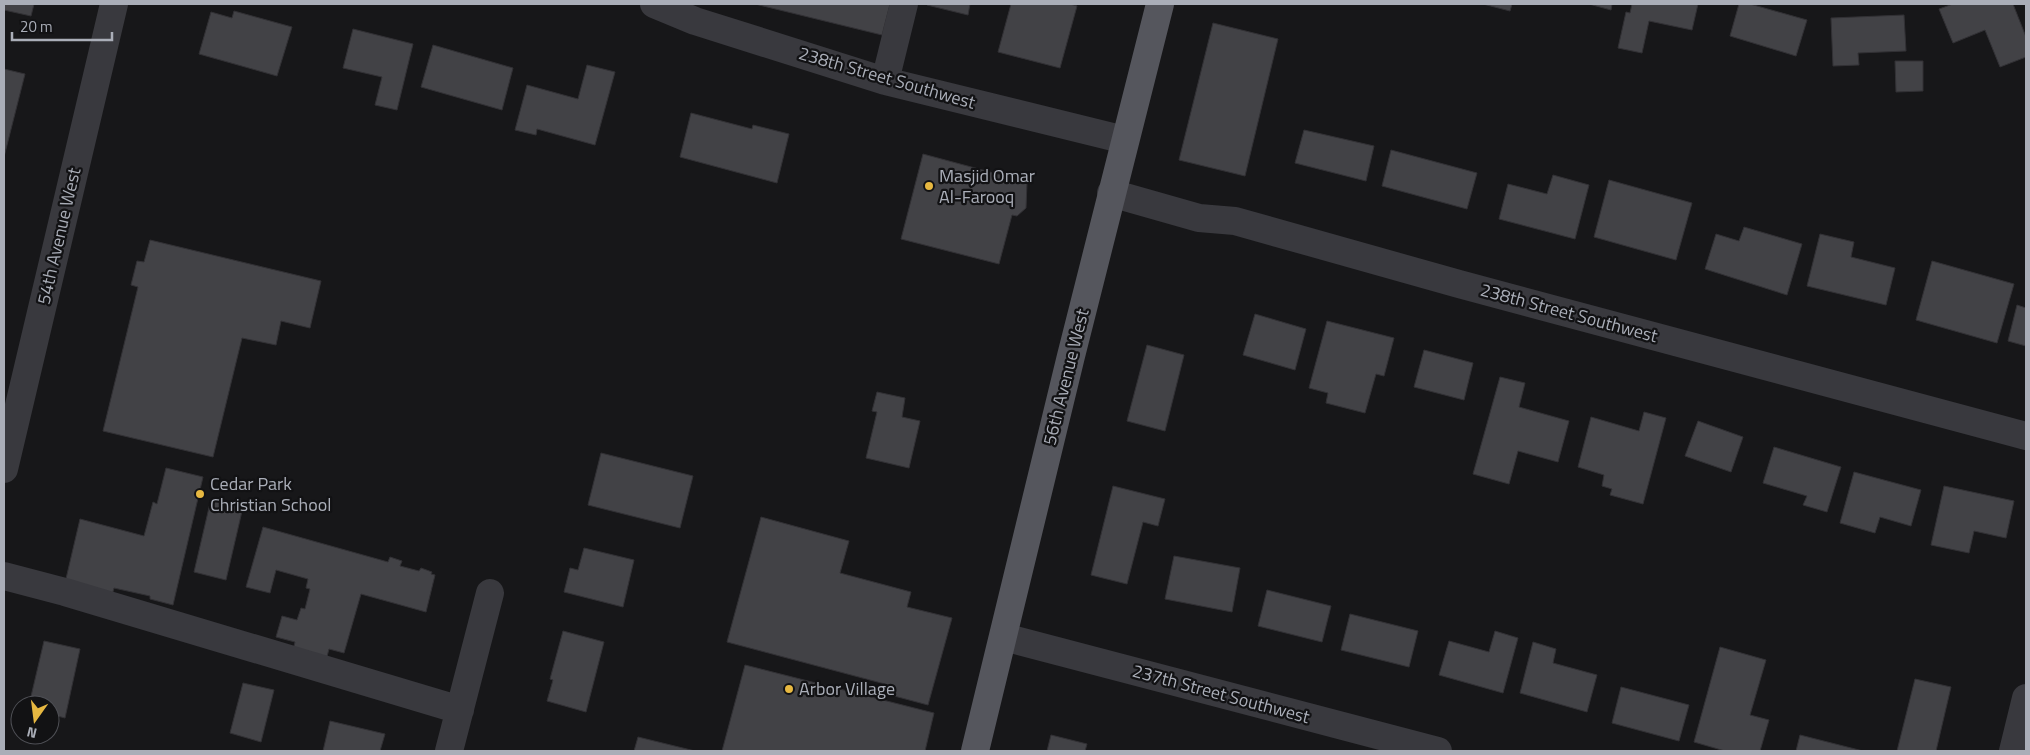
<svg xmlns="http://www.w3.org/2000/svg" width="2030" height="755" viewBox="0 0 2030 755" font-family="'Titillium Web',sans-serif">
	<rect width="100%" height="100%" fill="#171719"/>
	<!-- building -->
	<path fill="#424246" stroke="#323135" d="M4 4H34L31 16 4 10Z
		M755 4H890L882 35Z
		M927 4H970L968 15 927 5Z
		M1011 4H1070L1077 6 1060 68 998 52Z
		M1483 4H1512L1510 11Z
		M1589 4H1612L1611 10Z
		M1632 4H1698L1692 30 1649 21 1642 53 1618 48 1626 12 1630 13Z
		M1739 4H1750L1807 20 1796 56 1730 36Z
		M1953 4H2013L2026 37V57L2000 67 1985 30 1953 43 1939 9Z
		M234 11 292 27 277 76 199 54 211 12 232 18Z
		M1904 15 1906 51 1858 53 1859 65 1833 66 1831 18Z
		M1213 23 1278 39 1245 176 1179 160Z
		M353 29 413 44 397 110 375 105 382 77 343 68Z
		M433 45 513 68 502 110 421 87Z
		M1895 61H1923V91L1896 92Z
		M587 65 615 72 595 145 537 129 536 135 515 130 527 85 578 99Z
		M4 69 25 74 4 157Z
		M691 113 752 129 753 125 789 134 777 183 680 157Z
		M1304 130 1374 146 1366 181 1295 163Z
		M1391 150 1477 173 1467 209 1382 186Z
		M923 154 1027 182 1026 208 1017 216 1012 215 999 264 901 239Z
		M1553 175 1589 185 1575 239 1499 219 1508 184 1547 194Z
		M1609 180 1692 203 1676 260 1594 237Z
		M1744 227 1802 244 1787 295 1705 269 1716 234 1739 241Z
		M1820 234 1854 242 1851 257 1895 268 1886 305 1807 286Z
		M150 240 321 281 310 328 281 321 276 345 242 338 213 457 103 431 138 287 131 285 137 261 144 262Z
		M1932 261 2014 284 1997 343 1916 320Z
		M2017 305 2026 308V346L2008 341Z
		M1255 314 1306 329 1295 370 1243 355Z
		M1327 321 1394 338 1384 376 1376 374 1365 413 1326 403 1328 393 1309 388Z
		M1147 345 1184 355 1165 431 1127 421Z
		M1424 350 1473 363 1464 400 1414 387Z
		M1500 377 1525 383 1519 407 1569 421 1558 462 1518 451 1509 484 1473 474Z
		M877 392 905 398 902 417 920 421 909 468 866 458 877 412 872 411Z
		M1644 412 1666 418 1643 504 1610 495 1612 489 1602 486 1604 475 1578 467 1591 417 1639 431Z
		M1698 421 1743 437 1731 472 1685 456Z
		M1774 447 1841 467 1827 512 1803 505 1807 496 1763 483Z
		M601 453 693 476 680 528 588 505Z
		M166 468 203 477 173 605 150 599V596L114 588 112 595 65 583 80 519 144 536 153 502 157 504Z
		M1854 472 1921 490 1911 526 1880 517 1875 533 1840 523Z
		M1113 486 1165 499 1158 526 1143 522 1127 584 1091 575Z
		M1944 486 2014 501 2006 538 1974 531 1969 553 1931 545Z
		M211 499 243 507 226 580 194 572Z
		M761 517 849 541 840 573 911 592 907 607 952 618 928 705 883 693 885 684 727 642Z
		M263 527 388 562 390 557 402 561 400 566 419 571 421 568 432 572 431 574 435 575 426 612 361 594 344 653 329 649 325 664 292 655 295 642 276 637 282 616 297 620 301 608 305 609 310 589 306 588 308 579 276 570 270 593 246 587Z
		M584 548 634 560 623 607 564 592 570 568 578 570Z
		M1174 556 1240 568 1232 612 1165 599Z
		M1267 590 1331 606 1322 642 1258 626Z
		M1350 614 1418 631 1409 667 1341 650Z
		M563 631 604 642 586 712 547 701 553 680 550 679Z
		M1495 631 1518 638 1503 693 1439 675 1449 641 1489 652Z
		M44 641 80 649 65 718 50 714V705H29Z
		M1533 642 1556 649 1553 663 1597 675 1587 712 1520 693Z
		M1720 647 1766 660 1750 715 1769 720 1760 751H1725L1694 742Z
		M745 665 934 713 925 751H722Z
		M1915 679 1951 687 1936 751H1897Z
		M243 683 274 690 261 742 230 733Z
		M1621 687 1689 705 1679 741 1612 723Z
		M330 721 385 734 380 751H323Z
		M1051 735 1087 744 1085 751H1047Z
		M1800 735 1863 751H1796Z
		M638 737 695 751H634Z"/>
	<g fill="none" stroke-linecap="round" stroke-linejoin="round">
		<!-- minor -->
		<path stroke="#39393e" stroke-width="28" d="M654 4 695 21 885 81 1125 140
			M885 81 904 4
			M1111 193 1199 218 1235 221 1459 284 2026 436
			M4 469 114 4
			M4 576 65 592 460 710
			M1004 637 1438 751
			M449 751 490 593
			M2013 751 2026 698"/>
		<!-- major -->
		<path stroke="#55565d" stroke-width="28" d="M975 751 1071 356 1160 4"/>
	</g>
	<!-- markers -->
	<g fill="#e7b841" stroke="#121214" stroke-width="2">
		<circle cx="929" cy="186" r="5"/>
		<circle cx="200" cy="494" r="5"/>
		<circle cx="789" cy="689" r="5"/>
	</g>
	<g text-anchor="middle" stroke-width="4.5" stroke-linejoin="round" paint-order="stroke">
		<!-- street labels -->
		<g font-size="18" fill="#aaaeb8" stroke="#121214">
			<text transform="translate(887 78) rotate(16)" y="6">238th Street Southwest</text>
			<text transform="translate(59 236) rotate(-77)" y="6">54th Avenue West</text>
			<text transform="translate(1569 313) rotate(15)" y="6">238th Street Southwest</text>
			<text transform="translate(1066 377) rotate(-76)" y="6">56th Avenue West</text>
			<text transform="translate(1221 694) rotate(15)" y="6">237th Street Southwest</text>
		</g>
		<!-- poi labels -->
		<g font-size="18" fill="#aaaeb8" stroke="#121214" text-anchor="start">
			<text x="939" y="182">Masjid Omar<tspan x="939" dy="21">Al-Farooq</tspan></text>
			<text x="210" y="490">Cedar Park<tspan x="210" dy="21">Christian School</tspan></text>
			<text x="799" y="695">Arbor Village</text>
		</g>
	</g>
	<!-- border -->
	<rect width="2030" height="755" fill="none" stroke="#aaaeb8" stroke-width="10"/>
	<!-- north arrow -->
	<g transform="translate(35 720) rotate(194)"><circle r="24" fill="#121214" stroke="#4f5056"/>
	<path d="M0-4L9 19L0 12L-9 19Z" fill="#e7b841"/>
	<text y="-8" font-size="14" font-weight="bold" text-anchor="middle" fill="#aaaeb8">N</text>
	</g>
	<!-- scale -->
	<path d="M12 32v8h100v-8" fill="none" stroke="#aaaeb8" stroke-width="2.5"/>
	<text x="20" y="32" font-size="15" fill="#aaaeb8" stroke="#121214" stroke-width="4" paint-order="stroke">20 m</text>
</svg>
